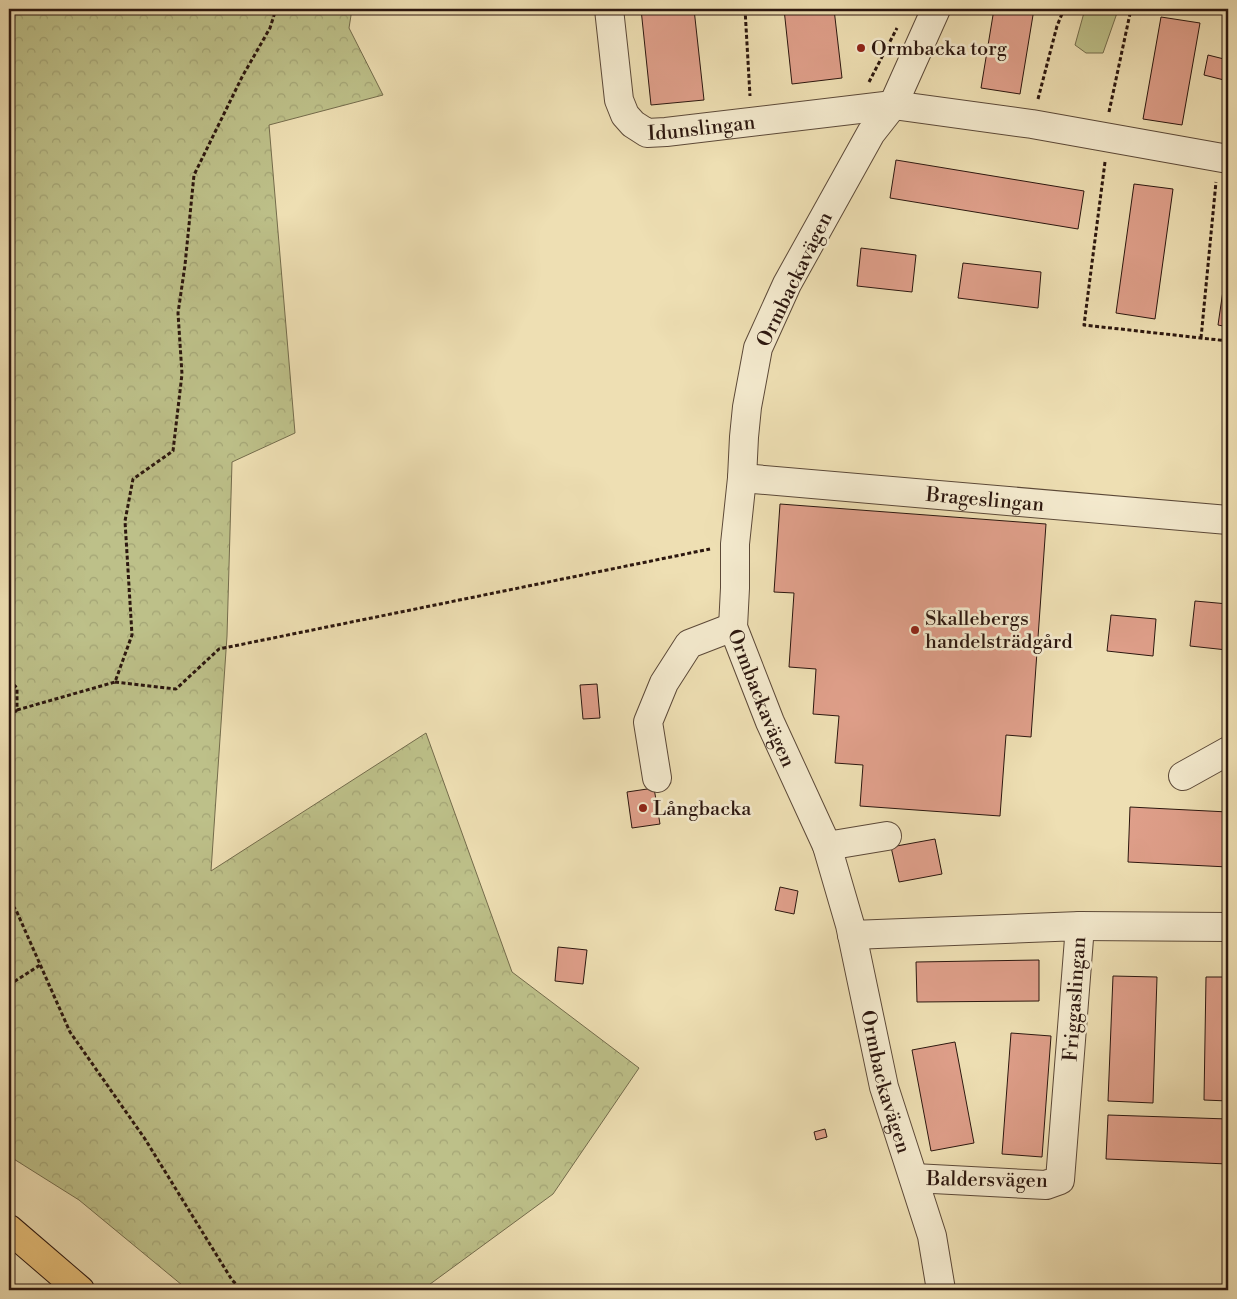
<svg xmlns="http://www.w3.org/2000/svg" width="1237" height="1299" viewBox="0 0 1237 1299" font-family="'Libre Bodoni',serif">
	<defs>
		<pattern id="forest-crowns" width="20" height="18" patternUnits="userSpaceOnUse" patternTransform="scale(1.25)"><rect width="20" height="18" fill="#bdc089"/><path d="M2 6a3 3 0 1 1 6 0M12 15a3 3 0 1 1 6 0" fill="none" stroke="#a3a475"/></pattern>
	</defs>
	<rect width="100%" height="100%" fill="#eedfb3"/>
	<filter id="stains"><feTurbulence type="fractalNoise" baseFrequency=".004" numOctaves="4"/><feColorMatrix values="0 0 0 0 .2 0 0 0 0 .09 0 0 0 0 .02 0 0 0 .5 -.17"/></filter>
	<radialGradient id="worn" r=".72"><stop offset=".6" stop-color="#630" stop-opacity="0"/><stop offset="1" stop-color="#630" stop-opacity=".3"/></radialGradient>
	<!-- forest -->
	<path fill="url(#forest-crowns)" stroke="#746c4c" d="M9 9H352L349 28 383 95 269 125 295 433 232 462 227 636 211 871 426 733 512 972 639 1068 553 1194 422 1290H188L79 1200 9 1156Z"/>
	<!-- park -->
	<path fill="#bdc089" stroke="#746c4c" d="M1085 9H1117V13L1103 53H1086L1075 45Z"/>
	<!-- building -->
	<path fill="#df9f8a" stroke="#2c170f" d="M641 9H694L704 100 651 105Z
		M784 9H834L842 78 792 84Z
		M994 9H1034L1020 94 981 88Z
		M1161 17 1200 23 1182 125 1143 119Z
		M1208 55 1228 60V81L1204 75Z
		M896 160 1084 191 1078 229 890 198Z
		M1134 184 1173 189 1155 319 1116 313Z
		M861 248 916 255 912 292 857 286Z
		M1228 256V327L1218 325Z
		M963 263 1041 272 1038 308 958 298Z
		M780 504 1046 524 1031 737 1006 735 1000 816 860 806 863 765 835 763 839 716 813 714 816 669 789 667 794 593 774 592Z
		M1195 601 1228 604 1227 650 1190 646Z
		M1111 615 1156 619 1153 656 1107 651Z
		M597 684 600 718 583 719 580 685Z
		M654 788 660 824 632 828 627 792Z
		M1130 807 1228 812V867L1128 862Z
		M935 839 942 874 899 882 891 847Z
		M780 887 798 891 794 914 775 910Z
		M558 947 587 950 583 984 555 981Z
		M1039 960V1001L917 1002 916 962Z
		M1113 976 1157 977 1153 1103 1108 1101Z
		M1206 977H1228V1101L1204 1100Z
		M1011 1033 1051 1036 1042 1157 1002 1154Z
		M955 1042 974 1143 931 1151 912 1050Z
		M1108 1115 1228 1119V1164L1106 1159Z
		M825 1129 827 1137 816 1140 814 1132Z"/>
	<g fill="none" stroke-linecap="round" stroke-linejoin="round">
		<defs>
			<g id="minor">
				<path id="s1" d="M609 9 619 100 625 115 633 124 647 133 666 132 893 105 1032 124 1228 159"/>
				<path id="s2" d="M936 9 893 105 871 133 787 284 758 348 747 407 744 437 742 478 735 544V588L733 627 770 722 827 846 850 925 884 1087 932 1236 941 1290"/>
				<path id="s3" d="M742 478 1228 520"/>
				<path d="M1183 776 1228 751"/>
				<path d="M657 778 648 722 664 683 689 644 733 627"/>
				<path d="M827 846 887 836"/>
				<path d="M1080 926 1228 927"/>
				<path d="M852 935 1080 926 1060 1180 1046 1185 914 1178"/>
			</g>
			<path id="major" d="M9 1229 80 1290"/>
		</defs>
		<!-- minor casing -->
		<use href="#minor" stroke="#5c4938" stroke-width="30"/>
		<!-- major casing -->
		<use href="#major" stroke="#2c170f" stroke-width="30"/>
		<!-- path -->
		<path stroke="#2c170f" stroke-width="3" stroke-dasharray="4 2.5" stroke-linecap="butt" d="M745 9 750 96
			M869 82 897 28
			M1038 99 1057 26 1064 9
			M1109 112 1131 9
			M1105 162 1084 325 1228 341
			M1201 338 1216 182
			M9 680 17 688V710L9 718
			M115 682 176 689 219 649 710 549
			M17 710 115 682 132 635 125 521 133 479 173 451 182 374 178 313 185 265 194 175 242 77 270 28 276 9
			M9 901 16 910 70 1032 145 1139 232 1280 242 1290
			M9 985 40 965
			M9 1281 20 1290"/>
		<!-- minor -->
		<use href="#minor" stroke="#f4eace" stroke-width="28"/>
		<!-- major -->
		<use href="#major" stroke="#e7c07a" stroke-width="28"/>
	</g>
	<!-- markers -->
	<g fill="#8f2418" stroke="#f4eace" stroke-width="2">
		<circle cx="861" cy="48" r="5"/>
		<circle cx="915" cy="630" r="5"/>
		<circle cx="643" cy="808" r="5"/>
	</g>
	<g text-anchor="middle" stroke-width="5" stroke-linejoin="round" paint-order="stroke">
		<!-- poi labels -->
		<g font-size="20" fill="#2c170f" stroke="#f4eace" text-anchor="start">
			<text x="871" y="55">Ormbacka torg</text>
			<text x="925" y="625">Skallebergs<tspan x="925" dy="23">handelsträdgård</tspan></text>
			<text x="653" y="815">Långbacka</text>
		</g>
		<!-- street labels -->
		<g font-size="20" fill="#2c170f" stroke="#f4eace">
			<text dy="7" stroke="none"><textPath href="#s1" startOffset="191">Idunslingan</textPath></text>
			<text transform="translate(794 279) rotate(-64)" y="7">Ormbackavägen</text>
			<text dy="7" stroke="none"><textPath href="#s3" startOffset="244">Brageslingan</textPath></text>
			<text dy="7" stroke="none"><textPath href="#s2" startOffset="741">Ormbackavägen</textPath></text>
			<text transform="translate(1074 999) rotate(-86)" y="7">Friggaslingan</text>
			<text dy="7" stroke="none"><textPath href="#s2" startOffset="1146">Ormbackavägen</textPath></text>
			<text transform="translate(987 1179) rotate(1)" y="7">Baldersvägen</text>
		</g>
	</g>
	<!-- margin -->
	<rect width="1237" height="1299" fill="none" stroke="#eedfb3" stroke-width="30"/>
	<rect x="10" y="10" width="1217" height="1279" fill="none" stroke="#2c170f" stroke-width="2.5"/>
	<rect x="15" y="15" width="1207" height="1269" fill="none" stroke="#2c170f"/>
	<rect width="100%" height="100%" filter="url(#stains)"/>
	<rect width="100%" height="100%" fill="url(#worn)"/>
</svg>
